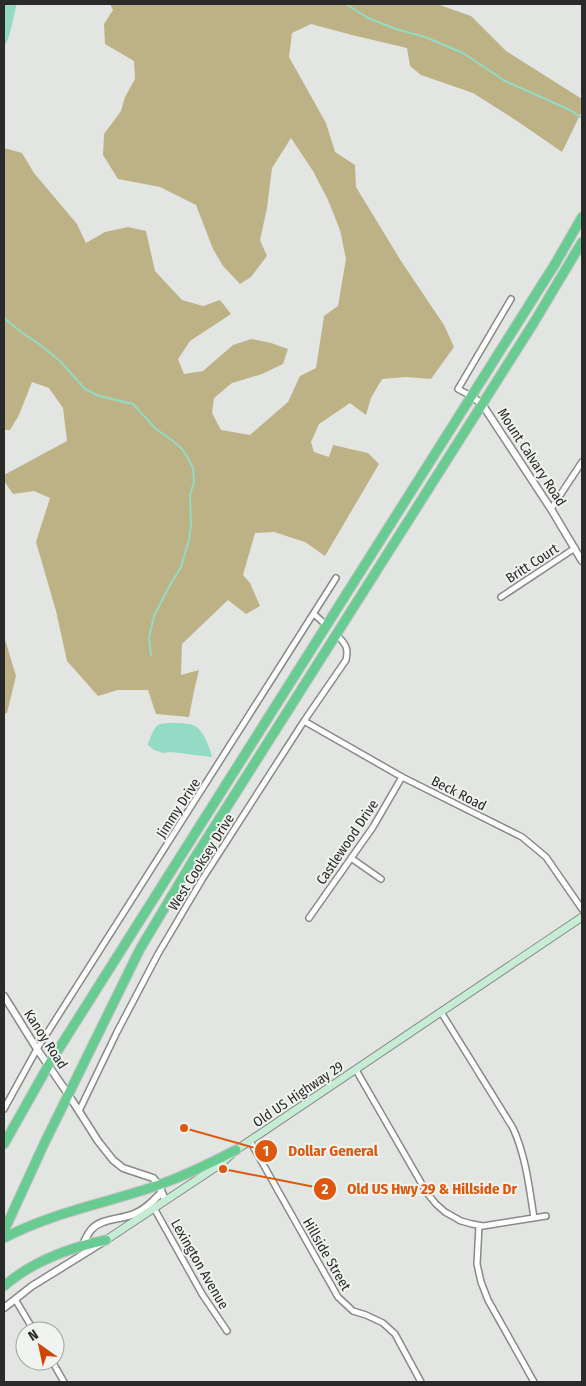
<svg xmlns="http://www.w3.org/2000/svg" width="586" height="1386" viewBox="0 0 586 1386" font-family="'Fira Sans Condensed',sans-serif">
	<rect width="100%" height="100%" fill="#e3e5e2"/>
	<!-- green -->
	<path fill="#bcb286" d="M110 4H437L471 16 506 51 582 99V111L562 152 517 121 473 93 421 75 410 66 407 48 352 35 311 24 292 33 289 57 326 123 335 152 355 165 356 187 401 261 444 325 454 347 431 379 406 377 382 379 371 398 366 415 350 403 319 424 311 442 314 452 329 457 333 445 368 453 379 464 325 556 305 542 274 532 255 533 243 575 250 583 260 606 246 614 228 600 182 644 181 675 199 670 194 691 189 717 156 714 148 690H118L98 696 67 661 56 611 36 542 50 498 34 491 13 494 4 481V475L67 441 63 408 49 388 32 382 19 415 10 430H4V148L22 153 34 173 77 224 86 243 105 232 128 227 146 231 155 271 182 300 203 306 220 300 231 314 190 341 178 359 184 374 203 371 233 345 251 339 271 343 288 349 283 364 262 374 232 383 214 398 212 413 221 430 250 435 288 402 300 376 316 368 324 316 338 306 346 259 340 230 328 200 313 171 291 138 272 168 267 208 260 240 267 256 251 277 240 284 223 266 213 249 196 205 160 187 118 179 103 155 104 134 121 111 125 97 135 79 134 61 105 44 104 24 113 10Z
		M4 636 16 676 7 713 4 714Z"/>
	<!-- water -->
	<path fill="#94dbc5" d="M4 4H17C13 15 11 39 4 46Z
		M175 723C182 723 189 723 195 726 204 731 209 747 212 756L211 757 171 752 163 753 154 750 148 745V743C151 738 153 728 158 725 162 723 170 723 175 723Z"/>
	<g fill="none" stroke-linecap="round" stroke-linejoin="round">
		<!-- stream -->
		<path stroke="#94dbc5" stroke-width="2" d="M346 4 368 18 396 29 425 37 463 53 505 81 570 110 582 118
			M4 318 21 332 39 344 60 361 85 389 99 396 133 404 156 429 173 441 182 449 188 458 193 468 194 482 190 495 191 524 189 540 181 567 170 585 154 616 149 638 151 655"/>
		<defs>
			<path id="minor" d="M471 396 458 389 511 299
				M551 509 582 462
				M501 597 575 548
				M314 614 326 625
				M304 721 402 777 522 837 546 857 582 909
				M351 858 381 879
				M309 918 373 827 402 777
				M441 1012 513 1128C526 1157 529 1186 534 1218
				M356 1070 427 1193 436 1204 445 1212 461 1221 472 1224 483 1226 546 1216
				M4 1109 37 1049 336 578
				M79 1111 117 1032 158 954 203 878 304 721 346 660C349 647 345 644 337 635
				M250 1141 338 1297 353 1311 366 1315 383 1323 395 1334 421 1382
				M154 1208 202 1294 227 1331
				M479 1226 477 1264 481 1282 488 1300 534 1382
				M15 1299 34 1331
				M52 1361 64 1382"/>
			<path id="tertiary" d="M471 396 482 404 551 509 582 561
				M4 996 37 1049 68 1094 98 1141 113 1160 123 1168 153 1178 159 1185 165 1200
				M82 1247C84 1242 87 1235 91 1230 101 1218 120 1220 134 1214 145 1210 153 1201 161 1193
				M4 1308 32 1286 103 1242"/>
			<path id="secondary" d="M106 1240 222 1163 236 1150 582 917"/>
			<path id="trunk" d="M4 1144 48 1066 555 264 582 217
				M4 1231 44 1144 140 949 192 862 533 324 582 242
				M4 1238C53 1212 107 1203 159 1185 186 1175 211 1163 236 1150
				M4 1286C33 1261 68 1248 106 1240"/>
		</defs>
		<!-- minor casing -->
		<use href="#minor" stroke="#878a86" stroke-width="8"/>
		<!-- tertiary casing -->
		<use href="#tertiary" stroke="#878a86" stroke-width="9"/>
		<!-- secondary casing -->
		<use href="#secondary" stroke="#878a86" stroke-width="9"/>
		<!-- trunk casing -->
		<use href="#trunk" stroke="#c3c3c3" stroke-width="11"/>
		<!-- minor -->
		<use href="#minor" stroke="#fff" stroke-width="5"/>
		<!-- tertiary -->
		<use href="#tertiary" stroke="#fff" stroke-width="6"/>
		<!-- secondary -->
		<use href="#secondary" stroke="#c6ecd6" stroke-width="7"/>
		<!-- trunk -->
		<use href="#trunk" stroke="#68cc92" stroke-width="9"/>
	</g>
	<g text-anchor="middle" stroke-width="4" stroke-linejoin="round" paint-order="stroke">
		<!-- street labels -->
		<g font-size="14" fill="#292a29" stroke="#f0f3ef">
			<text transform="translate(532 457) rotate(57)" y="5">Mount Calvary Road</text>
			<text transform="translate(532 563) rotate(-33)" y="5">Britt Court</text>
			<text transform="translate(459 793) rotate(27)" y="5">Beck Road</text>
			<text transform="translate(178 808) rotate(-57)" y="5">Jimmy Drive</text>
			<text transform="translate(347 842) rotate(-56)" y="5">Castlewood Drive</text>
			<text transform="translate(201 862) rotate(-58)" y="5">West Cooksey Drive</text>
			<text transform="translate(46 1039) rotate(57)" y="5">Kanoy Road</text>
			<text transform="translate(298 1094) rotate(-34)" y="5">Old US Highway 29</text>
			<text transform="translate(327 1254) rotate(60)" y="5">Hillside Street</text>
			<text transform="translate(200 1264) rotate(60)" y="5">Lexington Avenue</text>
		</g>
	</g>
	<!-- callouts -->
	<path fill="none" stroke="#de570d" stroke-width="2" d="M184 1128L266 1151M223 1169L325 1189"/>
	<g fill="#de570d" stroke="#f0f3ef" stroke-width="2">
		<circle cx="184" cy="1128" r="5"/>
		<circle cx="223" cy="1169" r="5"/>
		<circle cx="266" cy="1151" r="12"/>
		<circle cx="325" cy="1189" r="12"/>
	</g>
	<g font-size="15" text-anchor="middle" font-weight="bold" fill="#fff">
		<text x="266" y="1156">1</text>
		<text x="325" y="1194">2</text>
	</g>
	<g font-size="15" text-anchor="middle" font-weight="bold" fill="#de570d" stroke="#f0f3ef" stroke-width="4" stroke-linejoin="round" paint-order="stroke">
		<text x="333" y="1156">Dollar General</text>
		<text x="432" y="1194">Old US Hwy 29 &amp; Hillside Dr</text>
	</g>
	<!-- border -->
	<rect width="586" height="1386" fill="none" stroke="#292a29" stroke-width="10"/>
	<!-- north arrow -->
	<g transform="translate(40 1346) rotate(327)"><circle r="24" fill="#f0f3ef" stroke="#a0a3a0"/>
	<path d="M0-4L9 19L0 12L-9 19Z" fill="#cc4602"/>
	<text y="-8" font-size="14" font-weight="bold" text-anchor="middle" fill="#292a29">N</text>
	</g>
</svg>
